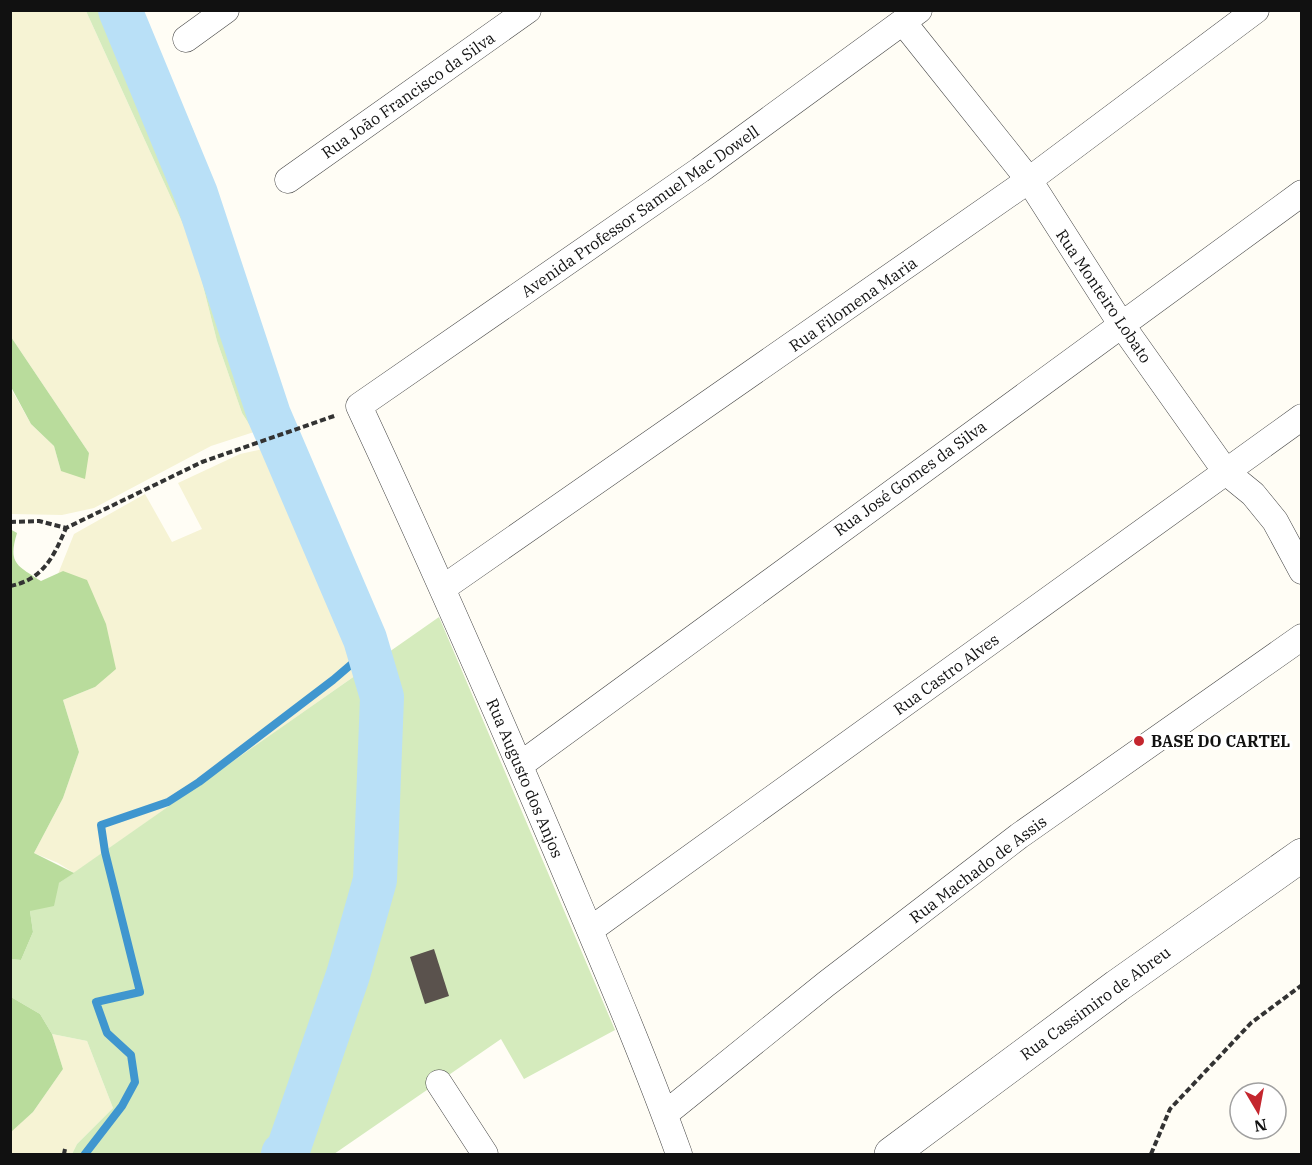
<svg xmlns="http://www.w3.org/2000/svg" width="1312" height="1165" viewBox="0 0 1312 1165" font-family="'IBM Plex Serif',serif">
	<rect width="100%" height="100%" fill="#fffdf5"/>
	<!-- farmland -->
	<path fill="#f6f3d4" d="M10 11H86L193 246 217 341 242 413 254 432 211 446 94 508 62 515 11 514 10 387 31 424 54 446 61 471 89 453 11 337Z
		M276 446 366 668 74 873 58 863 34 853 63 798 79 752 63 700 95 687 63 571 58 574 74 534 145 494 172 542 202 529 178 483 240 454Z
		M52 1034 87 1041 113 1108 77 1144 72 1154H11L10 1132 33 1112 63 1069Z"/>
	<!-- green -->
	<path fill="#d5ebbd" d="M86 11H132L193 130 253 309 267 355 272 385 291 422 254 432 242 413 217 341 193 246Z
		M439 617 615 1030 524 1079 501 1039 334 1154H72L77 1144 113 1108 87 1041 52 1034 40 1014 11 997V959L21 960 33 932 30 911 59 883Z"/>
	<!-- forest -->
	<path fill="#b9dc9c" d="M11 337 89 453 85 479 61 471 54 446 31 424 11 387Z
		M10 529 17 533C8 563 16 565 41 581L63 571 87 580 106 624 116 669 95 687 63 700 79 752 63 798 34 853 74 873 59 883 54 906 30 911 33 932 21 960 10 959Z
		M11 997 40 1014 52 1034 63 1069 33 1112 11 1132Z"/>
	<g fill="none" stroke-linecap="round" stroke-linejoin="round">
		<!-- stream -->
		<path stroke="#3f96cf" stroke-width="8" d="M85 1154 122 1106 135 1082 131 1055 107 1033 96 1002 140 992 105 852 101 825 168 802 199 782 333 680 368 650"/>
		<!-- river -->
		<path stroke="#b9e0f7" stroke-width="44" d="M120 10 196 194 269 415 365 639 382 697 375 880 348 975 288 1150 283 1154"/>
	</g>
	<!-- building -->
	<path fill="#5a524d" d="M434 949 449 996 425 1004 410 957Z"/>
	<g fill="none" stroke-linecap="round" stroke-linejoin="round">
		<defs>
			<path id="minor" d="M903 22 1029 180 1121 324 1226 472 1253 494 1275 521 1302 571
				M186 39 226 10
				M288 180 528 10
				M443 588 1029 180 1256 10
				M520 765 1302 193
				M590 930 1302 417
				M439 1083 485 1154
				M665 1114 826 984 1019 836 1302 637
				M679 1154C642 1051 598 950 555 848 492 700 427 552 359 406L700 170 919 10"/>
			<path id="tertiary" d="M891 1154 1117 986 1302 855"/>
		</defs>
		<!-- minor casing -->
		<use href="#minor" stroke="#444" stroke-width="27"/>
		<!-- tertiary casing -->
		<use href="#tertiary" stroke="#444" stroke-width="34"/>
		<!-- path -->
		<path stroke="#333" stroke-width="4" stroke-dasharray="6 3" stroke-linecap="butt" d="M10 522 39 521 66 528 202 462 337 415
			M10 586C43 580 54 556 66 528
			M64 1154 65 1149
			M1151 1154 1170 1109 1251 1023 1302 985"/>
		<!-- minor -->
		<use href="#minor" stroke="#fff" stroke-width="26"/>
		<!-- tertiary -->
		<use href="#tertiary" stroke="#fff" stroke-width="33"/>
	</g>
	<!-- markers -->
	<circle fill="#c4262e" stroke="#fff" stroke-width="2" cx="1139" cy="741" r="6"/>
	<g text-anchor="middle" stroke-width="6" stroke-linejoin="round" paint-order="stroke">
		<!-- street labels -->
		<g font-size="16" fill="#111" stroke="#fff">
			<text transform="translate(408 95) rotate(-35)" y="6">Rua João Francisco da Silva</text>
			<text transform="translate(640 211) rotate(-35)" y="6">Avenida Professor Samuel Mac Dowell</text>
			<text transform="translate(1104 296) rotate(56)" y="6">Rua Monteiro Lobato</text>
			<text transform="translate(853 304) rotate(-35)" y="6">Rua Filomena Maria</text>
			<text transform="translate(910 478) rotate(-36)" y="6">Rua José Gomes da Silva</text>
			<text transform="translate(946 674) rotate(-36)" y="6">Rua Castro Alves</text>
			<text transform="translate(525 778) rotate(67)" y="6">Rua Augusto dos Anjos</text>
			<text transform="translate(978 869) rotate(-37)" y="6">Rua Machado de Assis</text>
			<text transform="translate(1095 1003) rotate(-36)" y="6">Rua Cassimiro de Abreu</text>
		</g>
		<!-- poi labels -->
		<g font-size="16" font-weight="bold" fill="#111" stroke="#fff" text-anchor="start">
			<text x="1151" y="747">BASE DO CARTEL</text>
		</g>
	</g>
	<!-- border -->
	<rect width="1312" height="1165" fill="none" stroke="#111111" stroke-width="24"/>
	<!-- north arrow -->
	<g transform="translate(1258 1111) rotate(170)"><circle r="28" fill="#ffffff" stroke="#a0a0a0" stroke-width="1.5"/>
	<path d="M0-4.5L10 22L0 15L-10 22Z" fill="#c4262e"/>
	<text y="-9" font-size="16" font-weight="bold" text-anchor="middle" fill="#111111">N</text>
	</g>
</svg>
